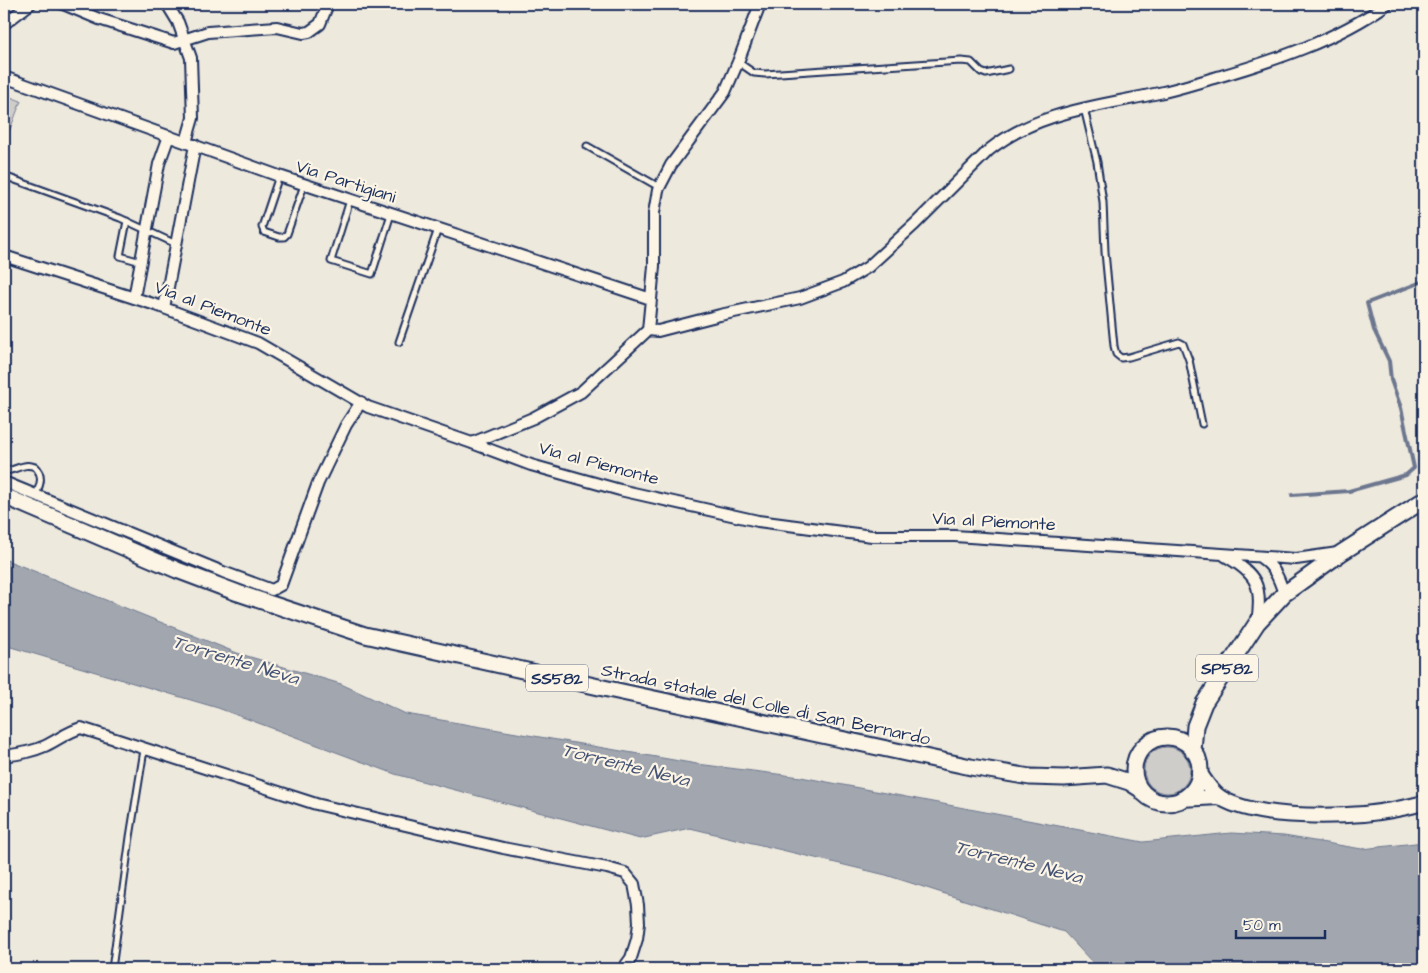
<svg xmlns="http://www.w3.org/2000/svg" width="1428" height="973" viewBox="0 0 1428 973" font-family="'Architects Daughter',sans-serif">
	<rect width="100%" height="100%" fill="#eee9dd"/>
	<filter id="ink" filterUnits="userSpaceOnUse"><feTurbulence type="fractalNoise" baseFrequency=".02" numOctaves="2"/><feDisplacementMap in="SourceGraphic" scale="10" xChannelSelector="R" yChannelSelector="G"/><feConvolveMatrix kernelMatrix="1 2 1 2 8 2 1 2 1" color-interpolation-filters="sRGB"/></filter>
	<g filter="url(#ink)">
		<!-- green -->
		<path fill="#cfcdca" stroke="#757e94" d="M5 95 21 101 4 145V97Z
			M1144 770a23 23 0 1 1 46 0a23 23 0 1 1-46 0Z"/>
		<!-- water -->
		<path fill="#a2a7af" stroke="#6c778f" d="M4 559 237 653 341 684 406 714 697 764 801 777 1143 842 1231 833 1284 836 1362 849 1424 842V969H1093V963L1064 932 886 875 690 828 640 839 395 774 218 708 4 645Z"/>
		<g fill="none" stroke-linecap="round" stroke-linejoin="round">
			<!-- stream -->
			<path stroke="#6c778f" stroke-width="4" d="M1292 495 1349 491 1406 475 1414 468 1401 408 1391 380 1389 361 1374 330 1367 303 1424 281"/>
			<defs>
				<path id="service" d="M738 62 754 73 765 74 961 61 971 62 981 72 986 74 1009 69
					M1084 108 1097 162 1103 202 1105 252 1114 346 1116 354 1121 358 1129 357 1179 342 1183 344 1189 360 1202 424
					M587 146 659 187
					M4 176 120 218 176 244
					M279 176 262 227 264 232 279 237H284L287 234 304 185
					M350 200 331 261 372 274 391 214
					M127 221 120 256 141 262
					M399 342 438 229
					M4 471C16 471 23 462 35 467 44 476 40 485 36 495
					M112 969 130 837 144 750"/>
				<path id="minor" d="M63 4 99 19 174 43 208 32 277 27 303 33 309 32 320 24 328 4
					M167 4 178 22 191 58 193 118 186 142
					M4 24 30 4
					M4 77 279 176 651 299 648 330
					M4 256 156 305 258 343 368 407 472 443 531 465 620 490 758 521 872 536H955L1296 559 1338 553
					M134 298 159 164 169 136
					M651 299 654 266V213L658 190 671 165 725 92 738 62 760 4
					M164 308 195 145
					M472 443 533 418 581 392 648 330 658 331 720 315 800 298 843 282 868 267 915 224 989 150C1038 111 1100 106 1159 93 1178 89 1196 83 1214 78 1273 61 1337 40 1387 4
					M4 482 223 572 272 590 281 585 318 483 346 425 361 402
					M1225 556C1257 574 1263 586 1257 623
					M1260 557C1274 566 1279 578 1284 594
					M4 756C18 754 32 752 45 746 58 740 67 732 81 728L316 804 503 848 607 868 625 873 634 884 638 905 639 923 637 939 631 958 623 969"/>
				<path id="secondary" d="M1199 772C1205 781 1211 792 1221 798 1254 818 1326 817 1364 814 1385 812 1404 808 1424 803
					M1181 799 1219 797"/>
				<path id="primary" d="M4 496 177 570 238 593 365 635 608 689 971 767 1030 777 1064 778 1107 775 1129 782 1140 789
					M1134 770a33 33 0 1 1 66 0a33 33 0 1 1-66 0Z
					M1193 751 1195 726 1204 703 1257 623 1284 594 1341 553 1424 500"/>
			</defs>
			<!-- service casing -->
			<use href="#service" stroke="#1b2f5e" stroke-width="9"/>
			<!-- minor casing -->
			<use href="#minor" stroke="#1b2f5e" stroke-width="14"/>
			<!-- secondary casing -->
			<use href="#secondary" stroke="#1b2f5e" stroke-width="18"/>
			<!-- primary casing -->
			<use href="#primary" stroke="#1b2f5e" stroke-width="19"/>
			<!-- service -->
			<use href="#service" stroke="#fcf5e5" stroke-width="5"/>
			<!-- minor -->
			<use href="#minor" stroke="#fcf5e5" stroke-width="10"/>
			<!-- secondary -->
			<use href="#secondary" stroke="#fcf5e5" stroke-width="14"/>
			<!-- primary -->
			<use href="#primary" stroke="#fcf5e5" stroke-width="15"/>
		</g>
	</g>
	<g text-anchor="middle" stroke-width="4.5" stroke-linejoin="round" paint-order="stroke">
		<!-- shield labels -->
		<g fill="#fcf5e5" stroke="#5e6a86" stroke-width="1">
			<rect x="1196" y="654.5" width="62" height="27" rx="4"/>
			<rect x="526" y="664.5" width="62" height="27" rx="4"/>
		</g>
		<g font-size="16" font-weight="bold" fill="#1b2f5e">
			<text x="1227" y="674">SP582</text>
			<text x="557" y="684">SS582</text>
		</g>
		<!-- street labels -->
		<g font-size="18" fill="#1b2f5e" stroke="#fcf5e5">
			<text transform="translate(346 181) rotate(18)" y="6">Via Partigiani</text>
			<text transform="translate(213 308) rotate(21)" y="6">Via al Piemonte</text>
			<text transform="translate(599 463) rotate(15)" y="6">Via al Piemonte</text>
			<text transform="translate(994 521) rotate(3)" y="6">Via al Piemonte</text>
			<text transform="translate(766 704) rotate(12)" y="6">Strada statale del Colle di San Bernardo</text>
		</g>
		<!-- water labels -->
		<g font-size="19" font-style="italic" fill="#445376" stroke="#fcf5e5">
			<text transform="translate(236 659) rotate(17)" y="7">Torrente Neva</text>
			<text transform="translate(626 764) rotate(14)" y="7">Torrente Neva</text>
			<text transform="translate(1019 861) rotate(14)" y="7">Torrente Neva</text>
		</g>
	</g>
	<!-- margin -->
	<rect width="1428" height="973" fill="none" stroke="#fcf5e5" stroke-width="20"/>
	<rect x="10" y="10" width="1408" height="953" fill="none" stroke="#1b2f5e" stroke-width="2" filter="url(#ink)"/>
	<!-- scale -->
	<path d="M1236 930v8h89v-8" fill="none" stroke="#1b2f5e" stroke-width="2.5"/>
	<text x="1243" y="930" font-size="15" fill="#1b2f5e" stroke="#fcf5e5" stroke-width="4" paint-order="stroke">50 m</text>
</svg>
